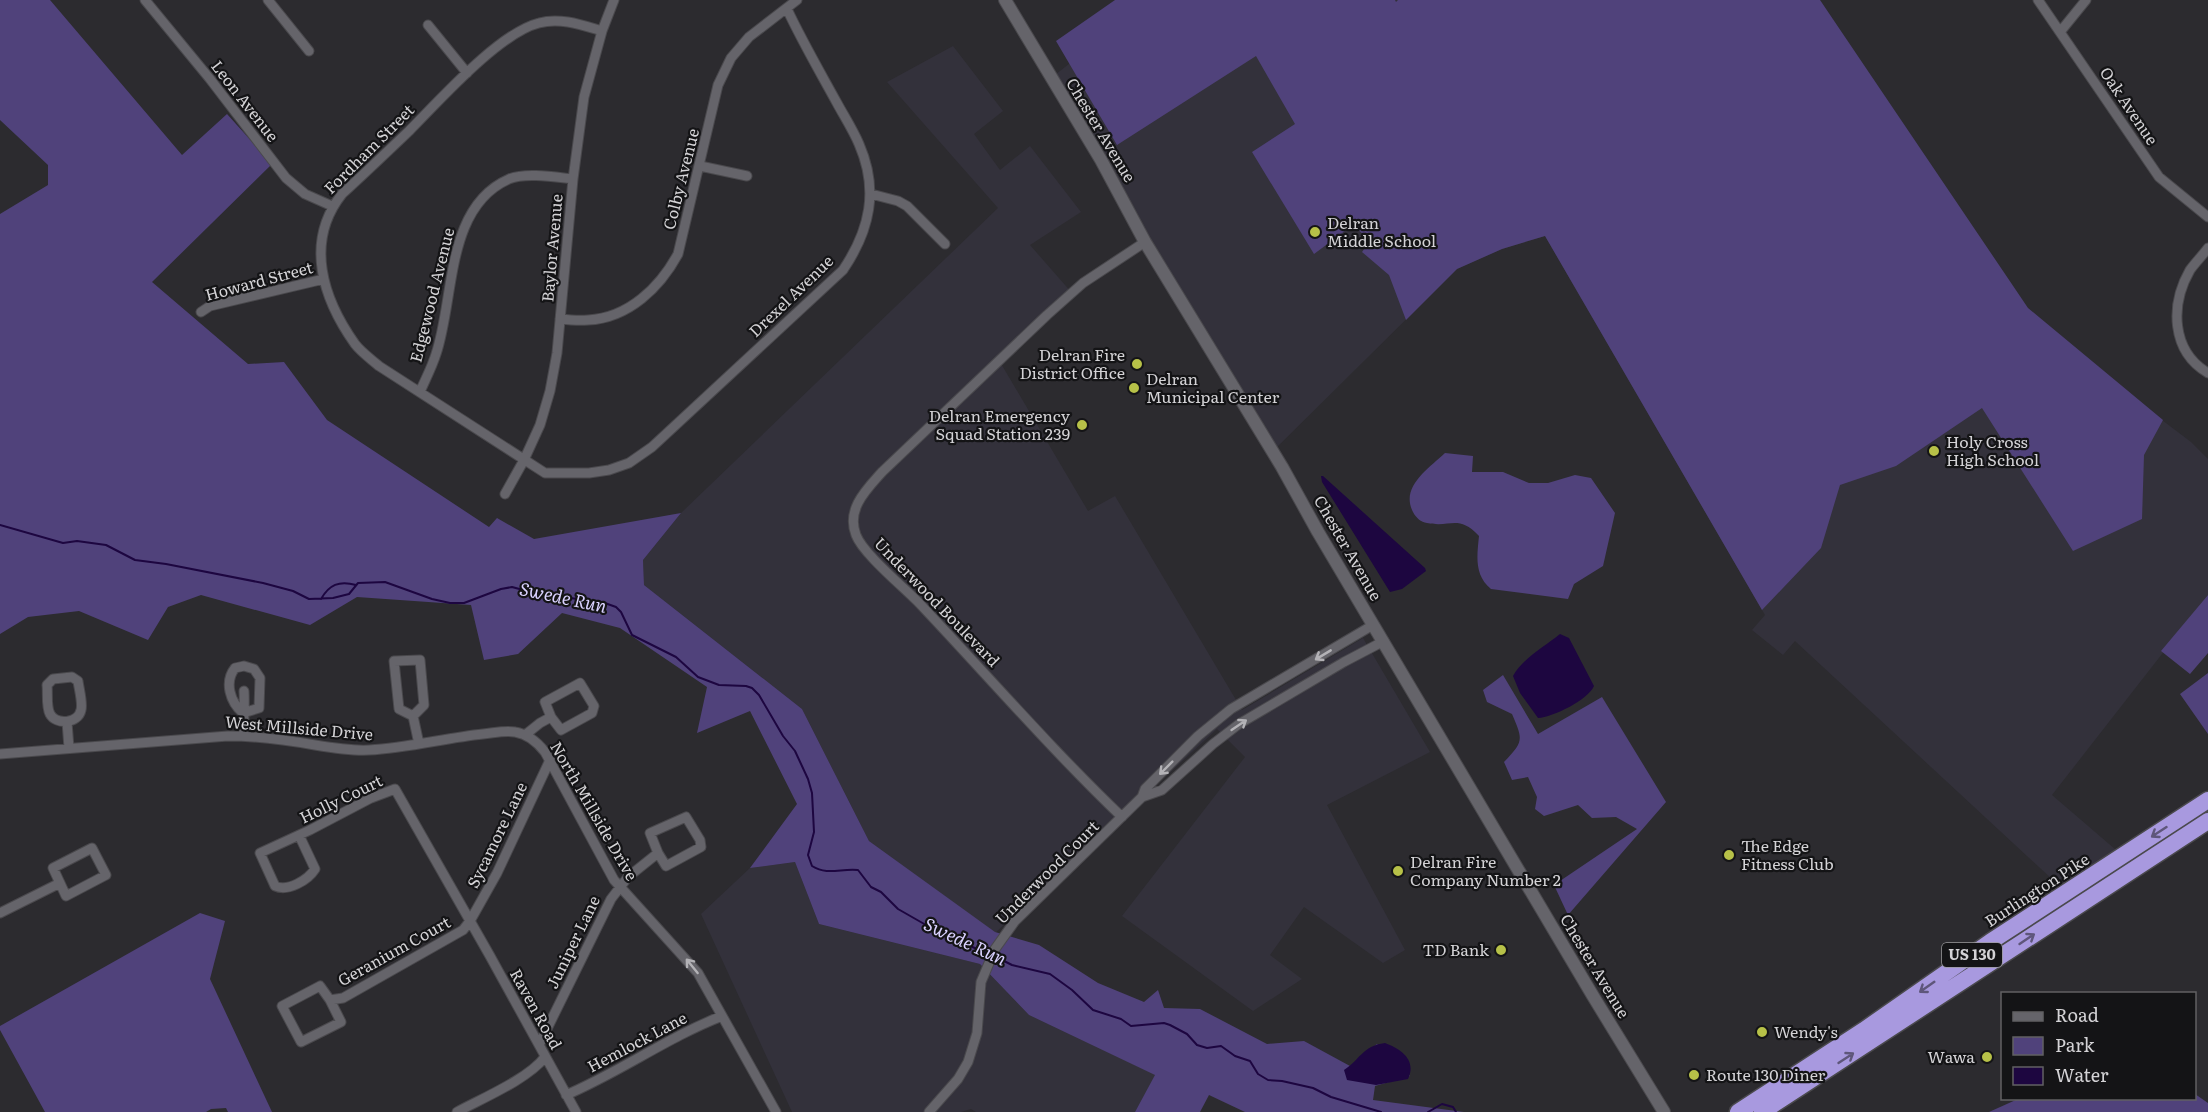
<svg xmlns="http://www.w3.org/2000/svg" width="2208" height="1112" viewBox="0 0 2208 1112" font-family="Literata,serif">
	<rect width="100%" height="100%" fill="#2c2b2f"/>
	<!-- built -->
	<path fill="#33313b" d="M1151 0H1813L2034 323 2191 442 2208 459V595L2052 795 2123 856 2067 893 1795 641 1783 655 1752 630 1765 615 1545 236 1502 249 1457 269 1272 452 1051 78Z
		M953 46 1003 111 974 134 1000 170 1030 146 1081 212 1030 245 1072 293 1000 362 1088 511 1115 496 1242 710 1363 638 1430 752 1327 805 1405 950 1383 963 1304 907 1270 955 1302 979 1253 1011 1122 916 1245 757 1217 729 995 933 869 841 802 709 644 585 643 560 681 513 998 208 887 82Z
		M795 862 819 924 980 964 1029 1015 1156 1075 1135 1112H976L971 1109 961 1112H792L701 914 750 868Z"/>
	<!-- green -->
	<path fill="#50427b" d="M0 0H50L182 155 227 114 272 164 152 282 248 364 284 362 327 420 489 527 497 518 534 539 681 513 643 560 644 585 802 709 869 841 995 932 1039 945 1098 983 1144 1002 1158 990 1164 1008 1200 1009 1267 1044 1304 1041 1350 1066 1377 1044 1410 1076 1375 1086 1373 1100 1464 1112H1245L1209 1095 1200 1112H1135L1155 1075 1029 1015 980 964 819 924 795 862 750 868 797 804 750 711 697 733 707 687 620 628 562 613 518 654 484 660 471 605 357 597 310 625 201 595 168 607 148 640 79 611 28 617 0 634V214L48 185V165L0 120Z
		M1115 0H1395L1396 2 1398 0H1820L2028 308 2163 420 2144 455 2142 519 2073 551 1982 408 1896 466 1840 485 1821 548 1762 610 1545 236 1502 249 1457 269 1406 320 1389 275 1362 252 1370 241 1353 225 1314 254 1252 152 1295 124 1256 56 1117 145 1056 41Z
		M1445 453 1473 456 1472 472H1503L1529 483H1548L1575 475 1591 478 1615 513 1603 566 1574 584 1568 599 1491 589C1474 575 1477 556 1479 536 1458 514 1451 528 1427 523 1421 522 1416 518 1413 512 1400 487 1428 469 1445 453Z
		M2208 595V653L2190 674 2161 651Z
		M2208 673V734L2180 694Z
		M1503 675 1538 734 1602 697 1666 802 1568 915 1554 885 1637 829 1616 817 1592 818 1578 805 1544 816 1535 809 1537 797 1528 777 1512 780 1504 762C1524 741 1523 740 1512 714L1487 702 1483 690Z
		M200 913 225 921 210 979 272 1112H228L226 1108 211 1109 206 1112H45L0 1030V1026Z
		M2195 1094 2208 1103V1112H1989L2018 1099 2194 1098Z"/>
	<!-- water -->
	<path fill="#1d0640" d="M1321 476H1323L1425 568 1426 571 1402 589 1390 592 1322 482Z
		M1560 634 1569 638 1594 686C1588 700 1553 717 1538 718L1520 693 1513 676C1523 658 1544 647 1560 634Z
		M1385 1043C1401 1049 1417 1060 1408 1079L1376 1085 1347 1080 1344 1070C1360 1060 1362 1046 1385 1043Z"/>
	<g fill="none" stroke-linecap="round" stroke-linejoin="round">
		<!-- stream -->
		<path stroke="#1d0640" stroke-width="2" d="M0 525 63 543 77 541 106 545 135 560 166 564 263 583 293 591 309 599 333 598 349 594 358 583 385 582 432 599 450 603H464L501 589 512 587 538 594 602 602 616 607 621 612 632 635 676 657 698 677 719 685 746 686 752 688 759 695 783 736 795 751 808 779 812 793 814 832 808 855 812 866C828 876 841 868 858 870L871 887 881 892 898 909 940 933 991 955
			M321 599C329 585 339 580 356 585
			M996 957 1012 965 1050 974 1072 990 1093 1010 1121 1019 1131 1026 1164 1023 1170 1025 1187 1034 1197 1045 1207 1048 1221 1046 1235 1056 1250 1061 1258 1074 1268 1080 1282 1081 1313 1088 1331 1097 1381 1112
			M1428 1112 1442 1104 1453 1107 1456 1112"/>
		<defs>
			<path id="minor" d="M145 0 210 79 286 178 305 194 332 206
				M268 0 309 51
				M2038 0 2159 177 2208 217
				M428 25 467 73
				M602 31C582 25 560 17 539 23 499 33 439 101 409 131 387 152 365 173 342 194 304 242 323 299 355 344 361 352 371 359 379 366L545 473H589L609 470 629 463 652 447 843 270C870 230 879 190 859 144 853 130 844 116 837 103 820 72 802 41 787 9
				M2060 32 2086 0
				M700 166 747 176
				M871 194 898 201 907 206 945 244
				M2208 248C2202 256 2195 263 2190 270 2170 305 2171 351 2208 373
				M201 312 210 306 324 279
				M560 319C569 320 579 321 588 320 629 318 660 287 678 254L718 85 731 58 749 37 797 0
				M420 392C425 380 432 367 436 354 455 298 445 207 509 179 525 172 555 177 573 179
				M505 494 524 460 540 425 550 391 557 353 573 179 584 97 602 31 614 0
				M244 666 254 669 260 678 259 708 243 713C230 702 224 682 235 668Z
				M72 677 78 681C79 689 83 703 81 710 78 724 56 725 50 714 46 707 48 693 47 685L53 679Z
				M580 683 594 706 592 713 561 730 551 717 545 702Z
				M244 691C245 707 243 721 244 736
				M413 716 399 709 394 661 420 660 424 705 413 716 419 744
				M67 722 69 748
				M525 735 540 723 551 717
				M0 754 228 736C256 736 286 740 315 745 333 748 351 751 369 750 408 748 445 738 483 734 494 733 505 730 515 732 528 734 538 743 545 752L614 880 698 973 776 1112
				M1142 797 1162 790 1213 744 1239 724 1344 662 1384 641
				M686 817 700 840 701 847 666 866 658 853 650 833Z
				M1122 817C1052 750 988 676 921 605 906 589 863 554 856 535 846 509 866 490 882 472L1047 315 1083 283 1145 242
				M299 835 315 869C308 880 288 892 275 886L260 853 310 830 371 798 395 789 490 956 576 1112
				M92 848 106 875 66 896 53 868Z
				M0 913 60 883
				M330 1000 341 1022 301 1042 282 1006 320 986 330 1000 343 998 463 930 470 921 497 873 550 760
				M539 1045 611 899 628 877 658 853
				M566 1095C620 1072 668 1037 722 1016
				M457 1112C483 1098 528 1079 545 1057
				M929 1112 958 1079 968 1062 977 1033 981 982 995 949 1015 921 1142 797 1145 789 1198 736 1231 709 1373 625"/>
			<path id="tertiary" d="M1005 0 1101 160 1145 242 1282 467 1318 532 1593 996 1664 1112"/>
			<path id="trunk" d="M1738 1112 1864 1030 1990 942 2208 800
				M1762 1112 2208 821"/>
		</defs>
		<!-- minor casing -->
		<use href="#minor" stroke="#4a494d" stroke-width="11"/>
		<!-- tertiary casing -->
		<use href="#tertiary" stroke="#4a494d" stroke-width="14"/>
		<!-- trunk casing -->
		<use href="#trunk" stroke="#4a494d" stroke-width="19"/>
		<!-- minor -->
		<use href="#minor" stroke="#65646a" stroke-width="9"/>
		<!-- tertiary -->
		<use href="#tertiary" stroke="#65646a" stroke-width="12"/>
		<!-- trunk -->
		<use href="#trunk" stroke="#a899df" stroke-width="16"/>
	</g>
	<!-- one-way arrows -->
	<defs><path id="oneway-shaft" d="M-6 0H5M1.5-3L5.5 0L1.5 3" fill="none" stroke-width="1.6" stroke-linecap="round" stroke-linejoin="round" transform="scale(1.5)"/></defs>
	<g stroke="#b3b2b6">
		<use href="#oneway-shaft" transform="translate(1323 655) rotate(149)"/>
		<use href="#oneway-shaft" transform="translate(1239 725) rotate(-34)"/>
		<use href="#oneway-shaft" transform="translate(1166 768) rotate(135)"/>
		<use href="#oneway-shaft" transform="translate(692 966) rotate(-129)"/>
	</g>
	<g stroke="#5e567a">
		<use href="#oneway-shaft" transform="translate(2159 832) rotate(147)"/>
		<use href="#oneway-shaft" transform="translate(2027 939) rotate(-34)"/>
		<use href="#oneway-shaft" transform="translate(1927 987) rotate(145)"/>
		<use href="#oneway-shaft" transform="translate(1846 1058) rotate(-33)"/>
	</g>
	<!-- markers -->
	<g fill="#b7c148" stroke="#141416" stroke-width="2">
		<circle cx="1315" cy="232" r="6"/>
		<circle cx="1137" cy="364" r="6"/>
		<circle cx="1134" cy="388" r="6"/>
		<circle cx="1082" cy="425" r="6"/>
		<circle cx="1934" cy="451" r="6"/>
		<circle cx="1729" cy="855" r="6"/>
		<circle cx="1398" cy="871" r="6"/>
		<circle cx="1501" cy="950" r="6"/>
		<circle cx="1762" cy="1032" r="6"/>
		<circle cx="1987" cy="1057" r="6"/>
		<circle cx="1694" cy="1075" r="6"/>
	</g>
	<g text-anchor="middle" stroke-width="4.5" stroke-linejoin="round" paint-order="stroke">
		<!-- shield labels -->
		<rect fill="#141416" stroke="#9a9a9c" stroke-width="1.5" x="1942" y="943" width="60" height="24" rx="4.5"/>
		<g font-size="15" font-weight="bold" fill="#d4d3d6">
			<text x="1972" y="960">US 130</text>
		</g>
		<!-- street labels -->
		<g font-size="16" fill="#d4d3d6" stroke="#141416">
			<text transform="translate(245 101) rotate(52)" y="6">Leon Avenue</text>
			<text transform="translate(2129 106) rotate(56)" y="6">Oak Avenue</text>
			<text transform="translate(1101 130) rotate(59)" y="6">Chester Avenue</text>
			<text transform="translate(369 149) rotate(-45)" y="6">Fordham Street</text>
			<text transform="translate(681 179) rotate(-76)" y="6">Colby Avenue</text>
			<text transform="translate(552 248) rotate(-85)" y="6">Baylor Avenue</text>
			<text transform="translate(259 281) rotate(-15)" y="6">Howard Street</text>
			<text transform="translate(432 295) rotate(-76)" y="6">Edgewood Avenue</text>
			<text transform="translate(791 296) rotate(-44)" y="6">Drexel Avenue</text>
			<text transform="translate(1348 548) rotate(60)" y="6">Chester Avenue</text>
			<text transform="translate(937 602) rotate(46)" y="6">Underwood Boulevard</text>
			<text transform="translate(299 728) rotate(5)" y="6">West Millside Drive</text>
			<text transform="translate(341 799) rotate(-26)" y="6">Holly Court</text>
			<text transform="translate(594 811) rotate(60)" y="6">North Millside Drive</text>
			<text transform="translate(497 835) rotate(-64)" y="6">Sycamore Lane</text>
			<text transform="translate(1047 872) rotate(-45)" y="6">Underwood Court</text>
			<text transform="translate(2037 890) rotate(-33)" y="6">Burlington Pike</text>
			<text transform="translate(573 942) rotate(-64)" y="6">Juniper Lane</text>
			<text transform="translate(394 951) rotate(-29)" y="6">Geranium Court</text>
			<text transform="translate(1595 966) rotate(59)" y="6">Chester Avenue</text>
			<text transform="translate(536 1009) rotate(61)" y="6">Raven Road</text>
			<text transform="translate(637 1042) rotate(-28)" y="6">Hemlock Lane</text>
		</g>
		<!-- poi labels -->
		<g font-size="16" fill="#d4d3d6" stroke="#141416" text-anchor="start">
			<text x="1327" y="229">Delran<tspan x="1327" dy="18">Middle School</tspan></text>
			<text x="1125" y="361" text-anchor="end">Delran Fire<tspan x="1125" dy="18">District Office</tspan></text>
			<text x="1146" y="385">Delran<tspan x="1146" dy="18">Municipal Center</tspan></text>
			<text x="1070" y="422" text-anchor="end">Delran Emergency<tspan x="1070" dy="18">Squad Station 239</tspan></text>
			<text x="1946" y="448">Holy Cross<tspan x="1946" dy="18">High School</tspan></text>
			<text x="1741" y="852">The Edge<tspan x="1741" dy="18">Fitness Club</tspan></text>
			<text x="1410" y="868">Delran Fire<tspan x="1410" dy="18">Company Number 2</tspan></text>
			<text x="1489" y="956" text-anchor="end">TD Bank</text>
			<text x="1774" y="1038">Wendy's</text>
			<text x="1975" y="1063" text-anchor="end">Wawa</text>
			<text x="1706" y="1081">Route 130 Diner</text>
		</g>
		<!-- water labels -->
		<g font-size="18" font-style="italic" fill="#dad2ff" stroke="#141416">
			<text transform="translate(563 598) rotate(12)" y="6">Swede Run</text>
			<text transform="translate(965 942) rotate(25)" y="6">Swede Run</text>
		</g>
	</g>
	<!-- legend -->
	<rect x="2001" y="992" width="195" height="108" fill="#141416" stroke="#616063" stroke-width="1.5"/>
	<rect x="2013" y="1012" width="30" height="9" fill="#65646a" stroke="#616063" stroke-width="1.5"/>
	<text x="2055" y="1022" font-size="18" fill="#d4d3d6">Road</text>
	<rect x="2013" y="1037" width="30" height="18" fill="#50427b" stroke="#616063" stroke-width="1.5"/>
	<text x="2055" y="1052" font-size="18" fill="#d4d3d6">Park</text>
	<rect x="2013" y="1067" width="30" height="18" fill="#1d0640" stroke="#616063" stroke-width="1.5"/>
	<text x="2055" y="1082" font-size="18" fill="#d4d3d6">Water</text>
</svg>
